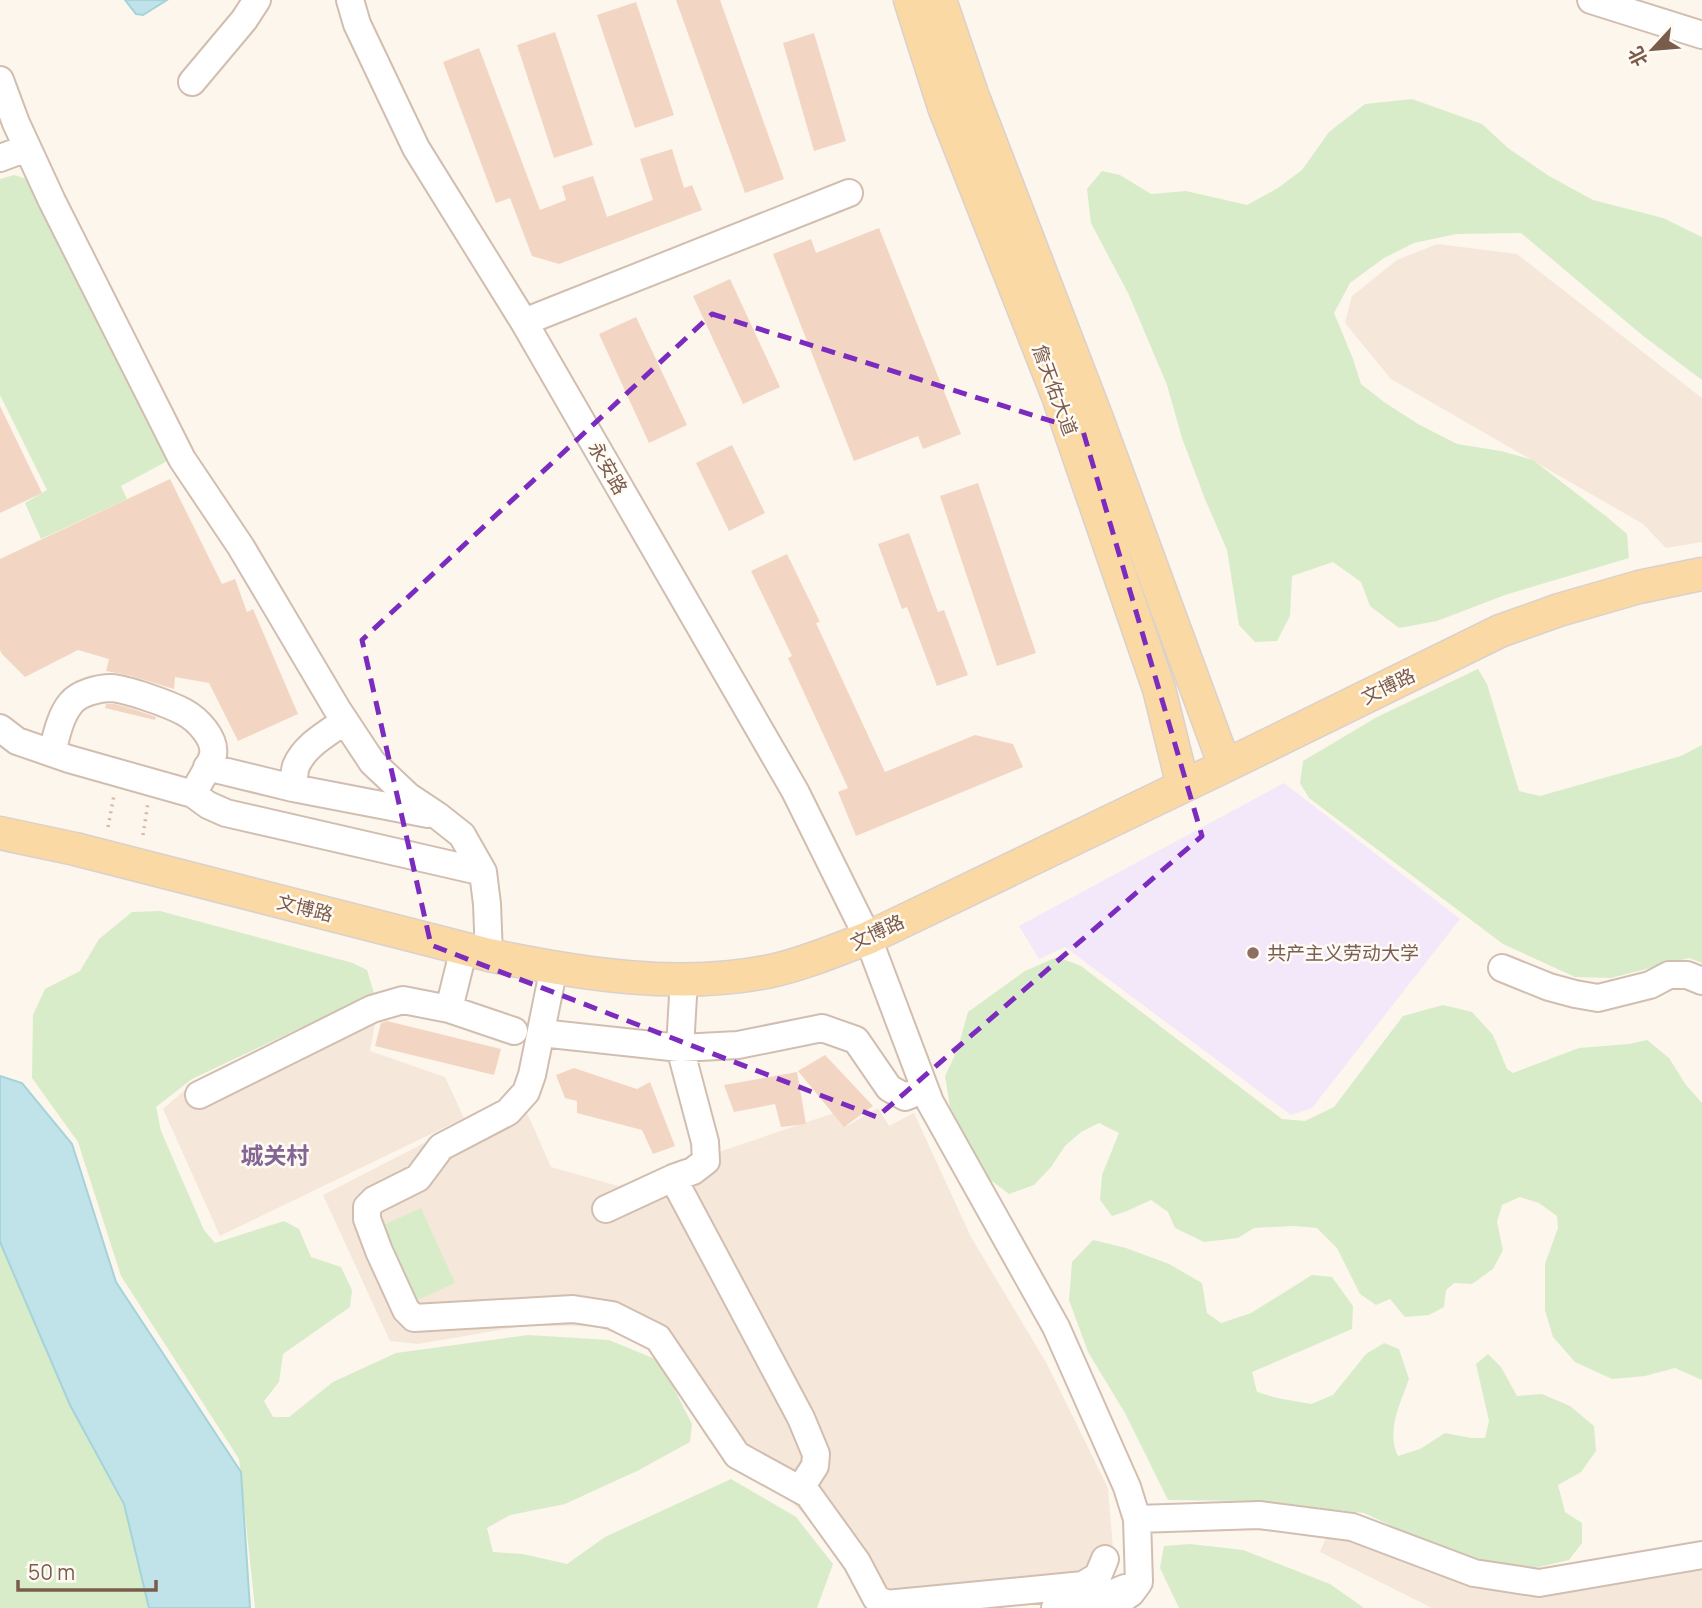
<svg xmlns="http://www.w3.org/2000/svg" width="1702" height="1608" viewBox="0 0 1702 1608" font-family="Manrope,'Noto Sans SC',sans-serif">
	<rect width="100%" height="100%" fill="#fdf6ec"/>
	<!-- residential -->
	<path fill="#f5e8da" d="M1437 244 1517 254 1702 398V542L1666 548 1643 524 1391 379 1345 323 1352 296 1397 260Z
		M369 1001 376 1018 370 1051 445 1077 464 1118 220 1236 163 1109 193 1083Z
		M504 1102 528 1115 551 1167 618 1186 834 1113 847 1126 878 1108 889 1126 914 1113 971 1237 1047 1364 1108 1488 1114 1560 1105 1585 868 1608 842 1553 779 1489 725 1464 670 1366 646 1343 593 1326H523L418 1344 390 1341 323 1195Z
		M1336 1514 1471 1564 1524 1575 1702 1547V1608H1432L1320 1552Z"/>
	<!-- education -->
	<path fill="#f3e8fa" d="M1284 783 1460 919 1312 1108 1291 1115 1065 947 1039 959 1019 926Z"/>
	<!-- green -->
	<path fill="#d8ecc9" d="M1412 99 1482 124 1508 148 1549 176 1593 200 1663 218 1702 237V380L1642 335 1521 233 1456 234 1414 243 1384 258 1350 283 1334 313 1353 359 1361 384 1384 402 1418 424 1457 444 1501 451 1533 460 1607 517 1627 534 1629 558 1505 595 1437 621 1399 628 1370 606 1361 582 1333 562 1292 576 1290 616 1277 641 1255 642 1239 625 1227 550 1205 499 1182 438 1167 385 1129 295 1091 223 1087 189 1102 171 1120 175 1151 194 1186 191 1247 205 1278 188 1302 170 1329 132 1365 104Z
		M14 175 30 180 171 459 121 486 127 499 41 539 25 503 47 490 0 395V179Z
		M1478 669 1487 684 1519 791 1540 796 1681 756 1702 745V963L1689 958 1611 978 1575 977 1503 944 1309 798 1300 783 1303 761 1377 717Z
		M160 911 353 963 367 970 374 993 192 1079 156 1107 161 1131 204 1230 215 1243 284 1221 299 1229 311 1257 341 1267 352 1290 350 1307 283 1354 279 1382 264 1401 273 1417H289L333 1382 396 1353 528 1335 609 1340 660 1361 692 1424 690 1442 637 1471 565 1504 510 1515 487 1528 493 1552 523 1554 567 1564 605 1537 731 1479 796 1517 833 1564 817 1608H255L239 1459 121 1276 78 1142 32 1078 33 1015 45 989 80 971 99 939 132 912Z
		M1057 957 1081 966 1282 1119 1305 1121 1334 1107 1403 1016 1443 1005 1472 1012 1493 1035 1507 1069 1513 1073 1579 1048 1629 1044 1647 1040 1669 1058 1686 1085 1702 1103V1380L1675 1368 1645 1376 1612 1379 1575 1362 1553 1337 1545 1310V1264L1558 1228 1557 1216 1539 1203 1520 1197 1502 1205 1497 1222 1503 1250 1493 1269 1472 1284 1454 1283 1446 1290 1444 1307 1429 1315 1405 1317 1390 1299 1376 1305 1360 1294 1337 1248 1317 1228 1294 1226 1254 1228 1238 1238 1204 1242 1175 1228 1168 1212 1151 1200 1127 1211 1112 1216 1100 1200 1102 1175 1119 1133 1099 1123 1081 1132 1065 1146 1051 1167 1034 1185 1009 1194 984 1175 950 1107 945 1076 957 1051 968 1012 1025 971Z
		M421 1208 455 1283 411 1303 377 1228Z
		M1093 1240 1126 1248 1169 1264 1202 1283 1207 1313 1221 1323 1251 1313 1312 1275 1332 1277 1353 1306 1352 1329 1252 1372 1257 1392 1277 1398 1311 1404 1333 1395 1366 1354 1384 1343 1399 1349 1409 1379C1400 1404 1386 1431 1398 1456L1420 1449 1445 1433 1471 1438H1485L1489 1421 1476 1364 1488 1354 1501 1367 1517 1396 1542 1394 1570 1406 1594 1426 1596 1451 1581 1472 1558 1485 1565 1512 1582 1523V1543L1569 1560 1535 1568 1485 1561 1424 1541 1364 1513 1259 1501 1168 1500 1125 1413 1088 1352 1069 1300 1072 1262Z
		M0 1243 70 1405 124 1504 149 1608H0Z
		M1190 1544 1243 1550 1330 1584 1364 1608H1179L1160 1568 1164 1546Z"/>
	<!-- water -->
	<path fill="#bfe3e8" stroke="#a5d3da" stroke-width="2" d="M125 0H167L143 15 136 14Z
		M0 1076 22 1083 72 1144 116 1282 241 1472 250 1608H149L124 1504 70 1405 0 1242Z"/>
	<!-- building -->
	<path fill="#f3d5c3" d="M676 0H720L784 179 745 193Z
		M636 2 674 115 635 128 597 15Z
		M555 32 593 145 554 158 517 45Z
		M814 33 846 141 814 151 783 43Z
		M479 48 540 210 566 200 562 186 593 176 607 217 653 200 640 159 672 149 684 188 692 185 702 210 559 264 532 256 510 198 496 203 443 62Z
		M879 228 961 434 923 449 918 436 854 461 773 254 811 239 816 253Z
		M730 279 780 387 743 404 693 296Z
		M636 317 687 425 649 443 599 334Z
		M0 406 42 493 0 513Z
		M732 445 765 513 729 531 696 463Z
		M170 479 222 584 235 579 247 612 253 609 298 714 238 741 209 683 175 677 174 689 164 686 131 676 106 671 109 659 78 650 25 677 2 654 0 650V559Z
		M978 483 1036 653 997 666 940 496Z
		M909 533 938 612 944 610 968 675 937 686 907 607 902 609 878 544Z
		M787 554 820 622 816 623 885 772 975 735 1013 744 1023 767 856 836 838 792 848 788 788 658 792 656 751 571Z
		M106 704H115L133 709 156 717 155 720 105 708Z
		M387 1021 501 1049 494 1075 375 1046 381 1023Z
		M825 1055 873 1106 844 1127 798 1071Z
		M574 1068 637 1089 650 1082 675 1146 653 1154 642 1130 577 1113V1101L565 1098 556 1075Z
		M797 1072 806 1124 781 1127 775 1104 734 1112 724 1085Z"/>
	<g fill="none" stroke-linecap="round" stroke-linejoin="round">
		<defs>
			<path id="minor" d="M350 0 357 24 416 148 524 322 795 791 868 938 930 1102 1056 1327 1127 1487 1137 1519 1139 1582 1131 1593 1109 1608
				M1591 0 1702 35
				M0 80 16 123 52 201 182 459 241 547 337 709 372 762 408 796 438 816 462 835 483 872 487 904 489 955
				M192 82 244 20 257 0
				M0 158 27 148
				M524 322 849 193
				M0 728 17 741 69 759 193 794 208 805 226 813 483 872
				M52 753C56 737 60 716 71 703 79 693 99 688 111 688 127 689 169 704 184 712 197 719 216 738 213 755 211 764 198 784 193 794
				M207 767 293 788 428 814
				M293 788C294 781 294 772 296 766 305 745 328 733 345 721
				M554 967 532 1075 526 1092 508 1112 441 1147 418 1178 374 1200 367 1207V1219L379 1251 406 1310 414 1318 573 1309 612 1315 658 1338 737 1455 808 1494 857 1562 876 1598 886 1604 1083 1585 1098 1576 1105 1559
				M1502 968 1549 987 1575 994 1598 998 1650 985 1669 975H1687L1702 981
				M449 1009 464 948
				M541 1033 680 1048 738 1045 822 1028 856 1040 889 1088 905 1097 925 1089
				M199 1095 372 1009 403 1000 449 1009 514 1031
				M673 1178 801 1418 816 1454 815 1466 800 1489
				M606 1209 673 1178 693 1171 706 1161 705 1142 680 1048 684 979
				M1137 1519 1259 1515 1352 1527 1474 1573 1539 1583 1702 1555
				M1055 1608 1087 1604 1125 1588"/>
			<path id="major" d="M910 0 944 107 1058 396 1159 689 1183 786
				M940 0 972 94 1096 416 1225 766
				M0 833 75 849 489 955C580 974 679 990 771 971 804 964 836 950 868 938L1225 766 1500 631 1559 610 1639 587 1702 574"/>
		</defs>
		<!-- minor casing -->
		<use href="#minor" stroke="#d1beb0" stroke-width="30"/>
		<!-- major casing -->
		<use href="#major" stroke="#dad1cd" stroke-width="35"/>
		<!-- path -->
		<path stroke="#d9b8a5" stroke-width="3.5" stroke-dasharray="2 5" stroke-linecap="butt" d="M108 827 114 795
			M143 835 148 803"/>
		<!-- minor -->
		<use href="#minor" stroke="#fff" stroke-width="26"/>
		<!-- major -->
		<use href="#major" stroke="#fbd9a5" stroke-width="32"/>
	</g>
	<!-- marked area -->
	<path fill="none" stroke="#7b2cbf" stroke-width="5" stroke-dasharray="14 9" stroke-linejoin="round" d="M712 314 1083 431 1202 836 877 1117 431 945 362 640Z"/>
	<!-- markers -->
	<circle fill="#8d6e63" stroke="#fffaf3" stroke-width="2.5" cx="1253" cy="953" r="7"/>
	<g text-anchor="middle" stroke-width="5" stroke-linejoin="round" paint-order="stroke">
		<!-- street labels -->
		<g font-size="19" fill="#7a5c4d" stroke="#fffaf3">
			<text transform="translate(1055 390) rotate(70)" y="7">詹天佑大道</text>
			<text transform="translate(608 468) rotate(60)" y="7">永安路</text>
			<text transform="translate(1388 686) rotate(-26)" y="7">文博路</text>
			<text transform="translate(305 908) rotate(14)" y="7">文博路</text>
			<text transform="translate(877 932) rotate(-25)" y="7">文博路</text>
		</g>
		<!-- education labels -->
		<g font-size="19" fill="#785e54" stroke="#fffaf3" text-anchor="start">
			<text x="1267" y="960">共产主义劳动大学</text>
		</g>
		<!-- quarter labels -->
		<g font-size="23" font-weight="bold" fill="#846695" stroke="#fffaf3">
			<text x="275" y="1164">城关村</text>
		</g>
	</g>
	<!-- north arrow -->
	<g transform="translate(1653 49) rotate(244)" stroke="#fffaf3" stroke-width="5" paint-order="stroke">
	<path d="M0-5L12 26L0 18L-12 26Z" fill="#7a5c4d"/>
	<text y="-10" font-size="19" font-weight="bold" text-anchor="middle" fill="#7a5c4d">北</text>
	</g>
	<!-- scale -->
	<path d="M18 1580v10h138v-10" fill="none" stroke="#7a5c4d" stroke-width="3.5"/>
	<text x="28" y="1580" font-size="21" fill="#7a5c4d" stroke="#fffaf3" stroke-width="5" paint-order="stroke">50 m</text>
</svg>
